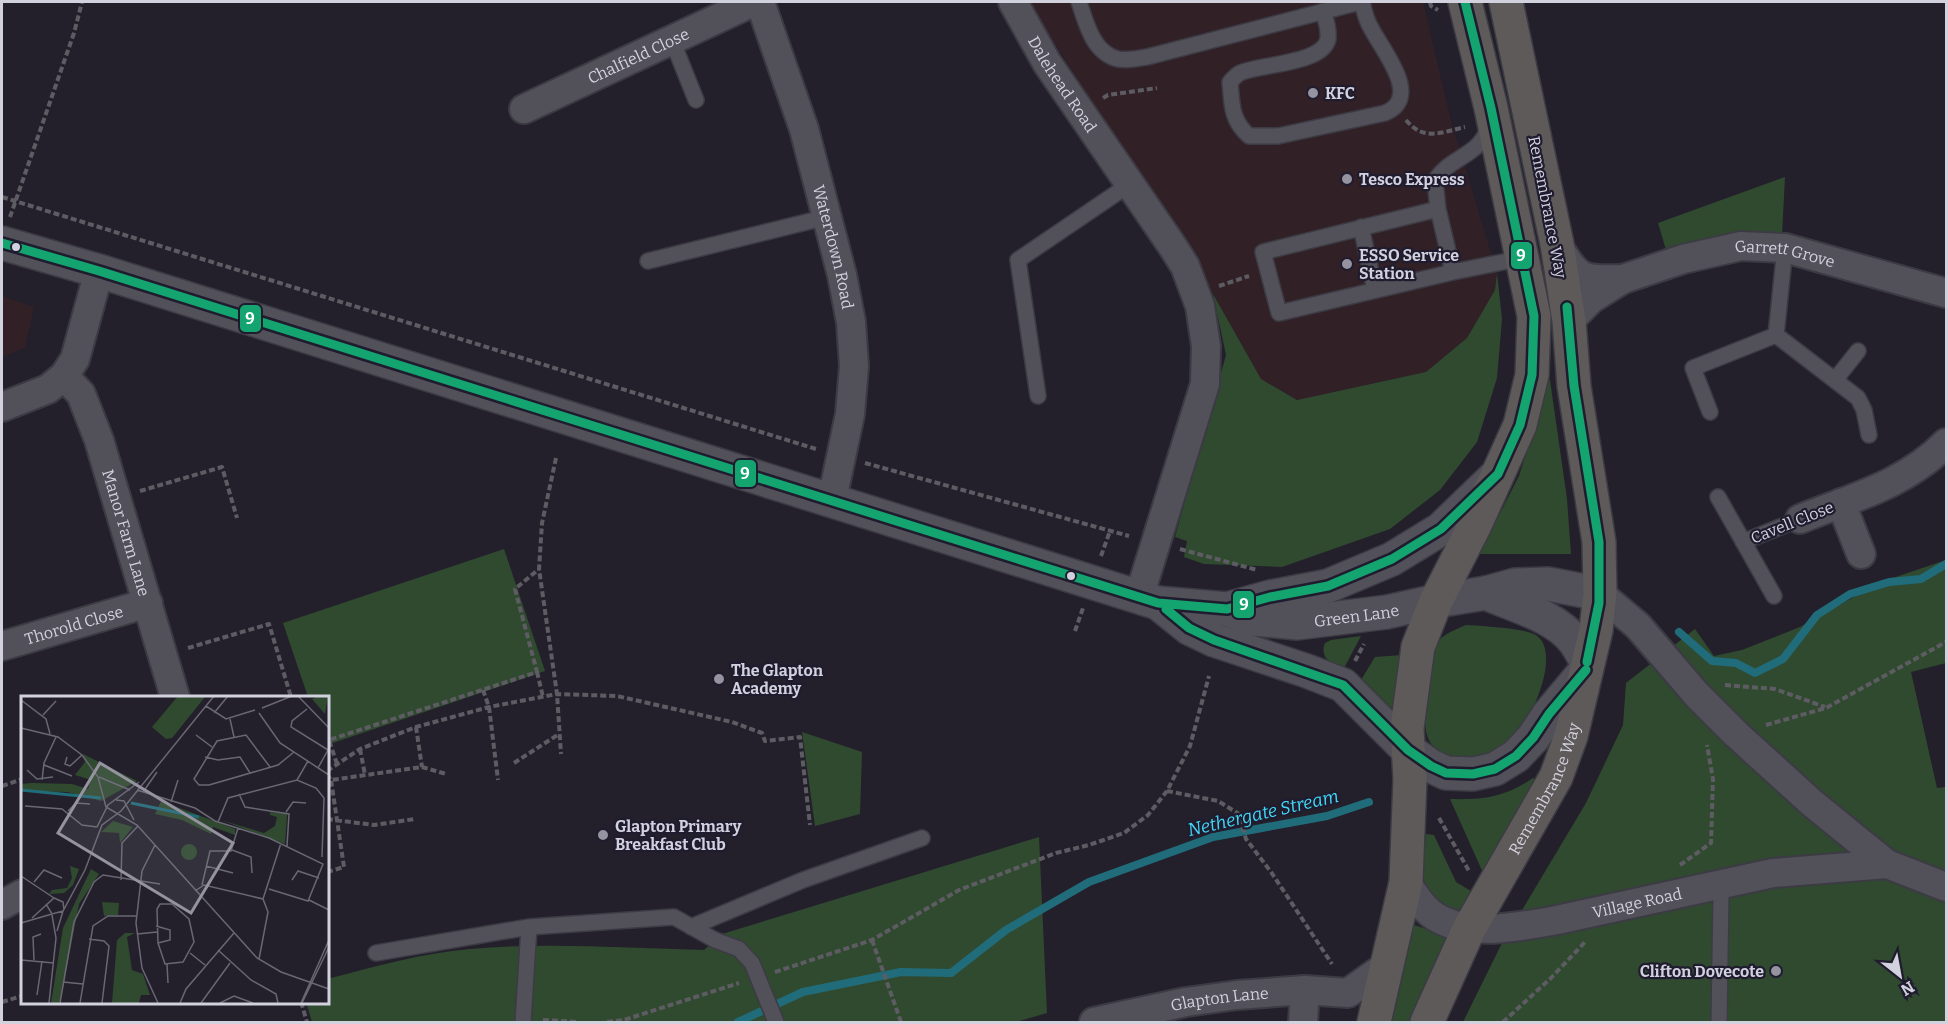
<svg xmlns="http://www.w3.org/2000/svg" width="1948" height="1024" viewBox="0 0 1948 1024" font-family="Bitter,serif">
	<rect width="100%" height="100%" fill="#23202b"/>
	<!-- commercial -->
	<path fill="#312026" d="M1029 2H1423L1451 121 1497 273 1495 290 1467 338 1426 372 1297 400 1261 379 1213 294 1197 255 1114 138Z
		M2 296 34 307 25 348 2 357Z"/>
	<!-- green -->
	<path fill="#304a30" d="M1785 177 1782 235 1667 253 1658 223Z
		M1497 273 1502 319 1497 378 1477 442 1440 490 1390 529 1282 567 1204 564 1184 557 1187 541 1175 537 1226 355 1213 294 1261 379 1297 400 1426 372 1467 338 1495 290Z
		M1545 380H1550L1567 499 1571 554H1479L1519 476 1537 419Z
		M504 549 545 671 327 745V697H308L283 623Z
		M1946 560V663L1911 672 1937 788 1946 787V1022H1463L1500 947 1586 803 1623 725 1626 683 1695 629 1714 656 1742 650 1800 627 1881 582Z
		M1466 625C1481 626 1521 628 1534 634 1566 650 1527 732 1506 746 1490 756 1476 758 1458 757 1444 756 1431 749 1427 735 1422 719 1427 659 1435 645 1442 634 1455 630 1466 625Z
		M1361 636 1343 670C1332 664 1319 658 1325 643L1331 640Z
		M1402 655 1395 706 1390 709 1361 680 1375 657Z
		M802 732 862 752 860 814 815 826Z
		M1533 778 1537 781 1484 875 1450 799C1484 800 1505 797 1533 778Z
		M1426 834 1434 835 1456 882 1474 893 1461 915 1450 913 1423 890 1422 878Z
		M1039 837 1047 1013 1016 1022H312L306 1002H327V979C374 967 422 953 470 949 547 942 626 948 704 950L722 934Z
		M1414 925 1449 936 1412 1022H1392Z"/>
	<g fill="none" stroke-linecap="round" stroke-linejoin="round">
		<!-- stream -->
		<path stroke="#216c7b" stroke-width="8" d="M1679 632 1712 661 1736 663 1755 673 1783 659 1817 615 1850 594 1889 582 1921 579 1946 564
			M738 1022 803 992 901 972 951 973 1006 930 1089 882 1213 837 1327 816 1369 802"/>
		<defs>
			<path id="service" d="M1079 2C1086 23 1093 53 1118 59 1126 61 1138 58 1147 57L1360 2
				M1323 11C1326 20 1329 29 1328 39 1323 64 1260 64 1240 73 1236 75 1233 79 1230 82 1232 105 1231 120 1249 136H1278L1385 113C1423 97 1382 50 1371 28 1366 20 1364 11 1362 2
				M672 40 696 100
				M1489 124C1482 157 1450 155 1435 181L1438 209 1453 272 1523 258
				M1438 209 1263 252 1279 313 1453 272
				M1361 227 1375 290
				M648 261 827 217
				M1776 335 1785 248
				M1835 380 1858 351
				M1038 396 1018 260 1130 184
				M1710 412 1693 368 1776 335 1858 398 1864 410 1869 435
				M1718 497 1774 596
				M1743 542 1800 519
				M1719 885 1721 897 1719 1022
				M691 927 803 880 922 838
				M376 953 529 927 674 917 715 940 739 949 752 963 776 1022
				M523 1022 529 927"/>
			<g id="minor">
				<path id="s1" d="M760 2 804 129 842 275 851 322 854 366 850 414 832 500"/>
				<path id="s2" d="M1013 2 1047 63 1173 247 1185 266 1200 306 1206 346 1205 384 1139 597"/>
				<path id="s3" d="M524 109 753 2"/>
				<path d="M1557 244C1578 280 1581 280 1623 279"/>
				<path id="s4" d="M1569 321 1591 299 1623 279 1683 259 1741 246 1785 248 1946 293"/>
				<path id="s5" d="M64 376 81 394 99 440 175 697"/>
				<path d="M2 407 48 389 64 376 75 359 99 271"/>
				<path d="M1841 503 1861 554"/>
				<path d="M1800 519C1852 498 1906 484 1946 443"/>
				<path d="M1600 594 1638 626 1697 695 1736 734 1812 803 1887 864 1946 887"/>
				<path id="s6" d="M2 646 148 603"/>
				<path id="s7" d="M1406 882C1412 891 1418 901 1426 909 1456 940 1519 927 1557 920L1773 873 1887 864"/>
				<path d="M2 905 22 894"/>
				<path id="s8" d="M1094 1022 1186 1002 1237 995 1305 990 1348 993 1386 966"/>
				<path d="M1303 1022 1305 990"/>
			</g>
			<g id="tertiary">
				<path id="s9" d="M2 243 99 271 1158 603 1227 609 1253 619 1297 623 1387 612 1436 601 1486 593 1515 585 1548 584 1600 594"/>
				<path d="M1486 593C1515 606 1556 616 1575 642 1580 649 1583 656 1587 662"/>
				<path d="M1158 603 1189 628 1214 640 1307 671 1343 685 1408 750 1431 766 1446 773 1473 774 1495 769 1516 756 1533 738 1549 714 1586 670"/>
				<path d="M1227 609 1270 597 1328 586 1392 559 1441 529 1495 477"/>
			</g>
			<g id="trunk">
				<path d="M1374 1022 1406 882 1410 779 1407 728 1418 647 1436 601 1475 525 1520 425 1532 375 1534 316 1491 108 1465 2"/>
				<path id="s10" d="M1427 1022 1469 929 1556 777 1571 736 1596 630 1600 594 1599 542 1574 386 1569 321 1557 244 1506 2"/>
			</g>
		</defs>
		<!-- service casing -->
		<use href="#service" stroke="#3c3b44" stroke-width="18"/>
		<!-- minor casing -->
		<use href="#minor" stroke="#3c3b44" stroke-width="32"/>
		<!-- tertiary casing -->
		<use href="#tertiary" stroke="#3c3b44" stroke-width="36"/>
		<!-- trunk casing -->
		<use href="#trunk" stroke="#3c3b44" stroke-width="36"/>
		<!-- path -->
		<path stroke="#5e5c63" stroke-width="4" stroke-dasharray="6 3" stroke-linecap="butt" d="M1430 2 1431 6 1438 10
			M1103 98 1108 95 1157 88
			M1406 120C1424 142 1442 132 1465 127
			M2 197 816 449
			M10 217 74 33 82 2
			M1219 286 1249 276
			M556 458 542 523 539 569 557 694 561 754
			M865 463 1129 536
			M140 491 222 467 237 518
			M1180 549 1257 570
			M1101 556 1110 531
			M1075 631 1083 608
			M188 648 269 624 291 697
			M1355 661 1364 644
			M537 672 543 697
			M1725 685 1775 689 1825 707
			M483 690 489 707 498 780
			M1766 725 1826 708 1946 642
			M416 727 422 767
			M360 749 365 775
			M514 763 559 734
			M337 764 329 740 537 672 515 589 539 569
			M327 771 360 749 416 727 489 707 557 694 617 696 732 722 762 733 765 741 800 737 810 825
			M327 774 331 780 422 767 446 774
			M2 786 22 779
			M1167 791 1218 801 1239 814 1246 839 1271 872 1332 964
			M1439 818 1469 871
			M327 819 374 825 415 819
			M1680 865 1711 843 1713 779 1707 745
			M327 872 344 867 331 780
			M872 940 901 1022
			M775 972 872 940 959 890 1056 853 1089 845 1124 833 1148 815 1167 791 1190 746 1209 676
			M2 1002 22 996
			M301 1002 307 1022
			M543 1020 578 1022
			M607 1022 624 1020 739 983
			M1503 1022 1551 978 1586 941"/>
		<!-- service -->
		<use href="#service" stroke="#525059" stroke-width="15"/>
		<!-- minor -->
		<use href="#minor" stroke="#525059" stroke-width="28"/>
		<!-- tertiary -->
		<use href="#tertiary" stroke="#525059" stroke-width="33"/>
		<!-- trunk -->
		<use href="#trunk" stroke="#5e5a59" stroke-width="33"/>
		<defs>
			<path id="bus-1" d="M2 243 99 271 1158 603 1227 609 1270 597 1328 586 1392 559 1441 529 1498 474 1520 425 1532 375 1534 316 1491 108 1465 2
				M1567 307 1574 386 1599 542V603L1587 662
				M1166 609 1189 628 1214 640 1343 685 1408 750 1431 766 1446 773 1473 774 1495 769 1516 756 1533 738 1549 714 1586 670"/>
		</defs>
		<!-- bus-1 casing -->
		<use href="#bus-1" stroke="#201c2f" stroke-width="14"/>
		<!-- bus-1 -->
		<use href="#bus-1" stroke="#13a46f" stroke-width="9"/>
	</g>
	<!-- markers -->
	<g fill="#95939f" stroke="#201c2f" stroke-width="2">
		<circle cx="1313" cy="93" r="6"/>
		<circle cx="1347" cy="179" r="6"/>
		<circle cx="1347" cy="264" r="6"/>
		<circle cx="719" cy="679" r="6"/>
		<circle cx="603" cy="835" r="6"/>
		<circle cx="1776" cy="971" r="6"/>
	</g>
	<g fill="#d2d1de" stroke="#201c2f" stroke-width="2">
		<circle cx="16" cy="247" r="5"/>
		<circle cx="1071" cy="576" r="5"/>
	</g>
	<g text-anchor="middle" stroke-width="4.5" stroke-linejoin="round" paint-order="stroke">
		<!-- street labels -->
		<g font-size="16" fill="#d2d1de" stroke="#201c2f">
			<text dy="6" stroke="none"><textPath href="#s3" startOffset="126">Chalfield Close</textPath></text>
			<text dy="6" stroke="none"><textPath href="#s2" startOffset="96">Dalehead Road</textPath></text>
			<text transform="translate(1548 207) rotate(79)" y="6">Remembrance Way</text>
			<text dy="6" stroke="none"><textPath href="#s1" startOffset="256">Waterdown Road</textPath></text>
			<text dy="6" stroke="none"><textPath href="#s4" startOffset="236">Garrett Grove</textPath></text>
			<text transform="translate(1792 522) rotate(-22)" y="6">Cavell Close</text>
			<text dy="6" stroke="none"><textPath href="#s5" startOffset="171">Manor Farm Lane</textPath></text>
			<text dy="6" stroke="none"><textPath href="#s9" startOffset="1412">Green Lane</textPath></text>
			<text dy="6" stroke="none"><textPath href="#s6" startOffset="75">Thorold Close</textPath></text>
			<text dy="6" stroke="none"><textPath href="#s10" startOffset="262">Remembrance Way</textPath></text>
			<text dy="6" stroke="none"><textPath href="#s7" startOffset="252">Village Road</textPath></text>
			<text dy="6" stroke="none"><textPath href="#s8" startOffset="128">Glapton Lane</textPath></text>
		</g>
		<!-- poi labels -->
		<g font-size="16" font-weight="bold" fill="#d2d1de" stroke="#201c2f" text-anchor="start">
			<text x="1325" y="99">KFC</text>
			<text x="1359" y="185">Tesco Express</text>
			<text x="1359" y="261">ESSO Service<tspan x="1359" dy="18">Station</tspan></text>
			<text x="731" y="676">The Glapton<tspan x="731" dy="18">Academy</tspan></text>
			<text x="615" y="832">Glapton Primary<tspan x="615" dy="18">Breakfast Club</tspan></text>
			<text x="1764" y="977" text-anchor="end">Clifton Dovecote</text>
		</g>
		<!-- water labels -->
		<g font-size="18" font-style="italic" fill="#40d9f6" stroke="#201c2f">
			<text transform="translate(1263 813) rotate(-13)" y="6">Nethergate Stream</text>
		</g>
	</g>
	<!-- overview -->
	<g transform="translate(21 696)">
		<rect width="308" height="308" fill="#23202b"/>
		<path d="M157 0 184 1 151 42 145 43 131 31ZM298 0H307L304 18 291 3ZM62 58 116 85 80 105 46 96 0 95V88L11 87 51 88 67 93 70 84 54 79 64 66ZM140 105 214 133V139L192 131 190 138 161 124 134 118ZM249 116 266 118 264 148 200 124 243 137 254 130 256 121 249 119ZM92 125 112 131 99 147 98 137 80 136ZM160 156a8 8 0 1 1 16 0a8 8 0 1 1-16 0ZM49 170 58 173 52 189 43 197 28 198 31 194 46 192 51 182ZM70 173 78 178 58 208 39 307H30L42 232ZM81 206 98 207 97 219 83 220ZM104 237H114L106 241 111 274 122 278 129 299H120L118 307H91L96 244Z" fill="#304a30"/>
		<path fill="none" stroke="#216c7b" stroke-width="3" d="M0 94 80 102M110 107 178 121"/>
		<path fill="none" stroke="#696773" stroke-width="1.5" d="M277 0 308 32M0 4 25 23 29 38M185 10 205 23 234 14M241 12 271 0M286 13 271 25 270 31 307 54M193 17 207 0M238 17 259 47 308 79M22 19 35 5M209 23 213 41M0 32 37 41 61 59 77 81 85 111 116 129 236 262 260 276 308 293M175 39 191 51M46 61 44 68 49 70 61 59M184 61 197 64 219 61 229 77M23 69 51 80M249 71 225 39 196 45 173 83 178 89H188L257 69 273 56M297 72 307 54M6 74 16 83 32 81M78 81 109 94M21 84 23 67 35 41M276 84 287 65M116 94 174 112 194 125 248 142 302 168 287 205 248 193M122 96 136 76M218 98 224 111 268 118 266 150M95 104 103 105 113 124M150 106 157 84M4 110 41 113 61 129 76 131M47 115 55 107 69 108M265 116 272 106 285 107M197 126 207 102 276 84 295 92 303 102 301 161M76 131 87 109 118 86M134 149 121 175 115 227 121 272 137 307M211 154 230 161 231 177M185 170 212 177M0 180 33 202M100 184 101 147 117 130M271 184 277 175 298 182M13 186 23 174 41 182M181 189 189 155H210L217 132M174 195 183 189 242 203 247 216 238 263M242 203 260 147M288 204 308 214M25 208 31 218 42 215 64 174 81 129 100 115 193 0M151 208 168 223 173 246 162 266 144 268 137 247 136 213 139 208ZM11 222 33 202 42 206 43 214M0 227 31 218M135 230 149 234V244L137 247M36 235 42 215M116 238 136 236M68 243 83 245 88 250 81 307M197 254 230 284 255 298 257 307M169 257 184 269M0 264 33 267M13 264 12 241 20 238M146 268 147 287M42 286 62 288M16 299 21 265M28 307 35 242 31 219M39 307 53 226 73 186 82 179 139 188M59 307 72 230 87 220H115M159 307 165 293 213 237M180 307 209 267M199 307 213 300 232 307M280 307 308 244M281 307 308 251"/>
		<path fill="#95939f" fill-opacity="0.15" stroke="#95939f" stroke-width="3" d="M79 67 212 147 170 217 37 137Z"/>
		<rect width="308" height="308" fill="none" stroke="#d2d1de" stroke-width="3"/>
	</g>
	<g stroke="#201c2f" stroke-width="2">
		<rect x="1510" y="241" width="23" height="29" rx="6" fill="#13a46f"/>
		<rect x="239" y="304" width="23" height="29" rx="6" fill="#13a46f"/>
		<rect x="734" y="459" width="23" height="29" rx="6" fill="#13a46f"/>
		<rect x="1232" y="590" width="23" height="29" rx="6" fill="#13a46f"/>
	</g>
	<g font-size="16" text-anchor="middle" font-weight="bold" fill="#fff">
		<text x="1521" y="261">9</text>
		<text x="250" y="324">9</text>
		<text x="745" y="479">9</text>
		<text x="1244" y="610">9</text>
	</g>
	<!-- border -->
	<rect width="1948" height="1024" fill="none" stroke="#d2d1de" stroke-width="6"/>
	<!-- north arrow -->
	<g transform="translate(1900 976) rotate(149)" stroke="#201c2f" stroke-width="4.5" paint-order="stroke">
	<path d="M0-4.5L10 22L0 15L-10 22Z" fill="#d2d1de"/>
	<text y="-9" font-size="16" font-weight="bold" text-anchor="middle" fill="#d2d1de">N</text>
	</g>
</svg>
